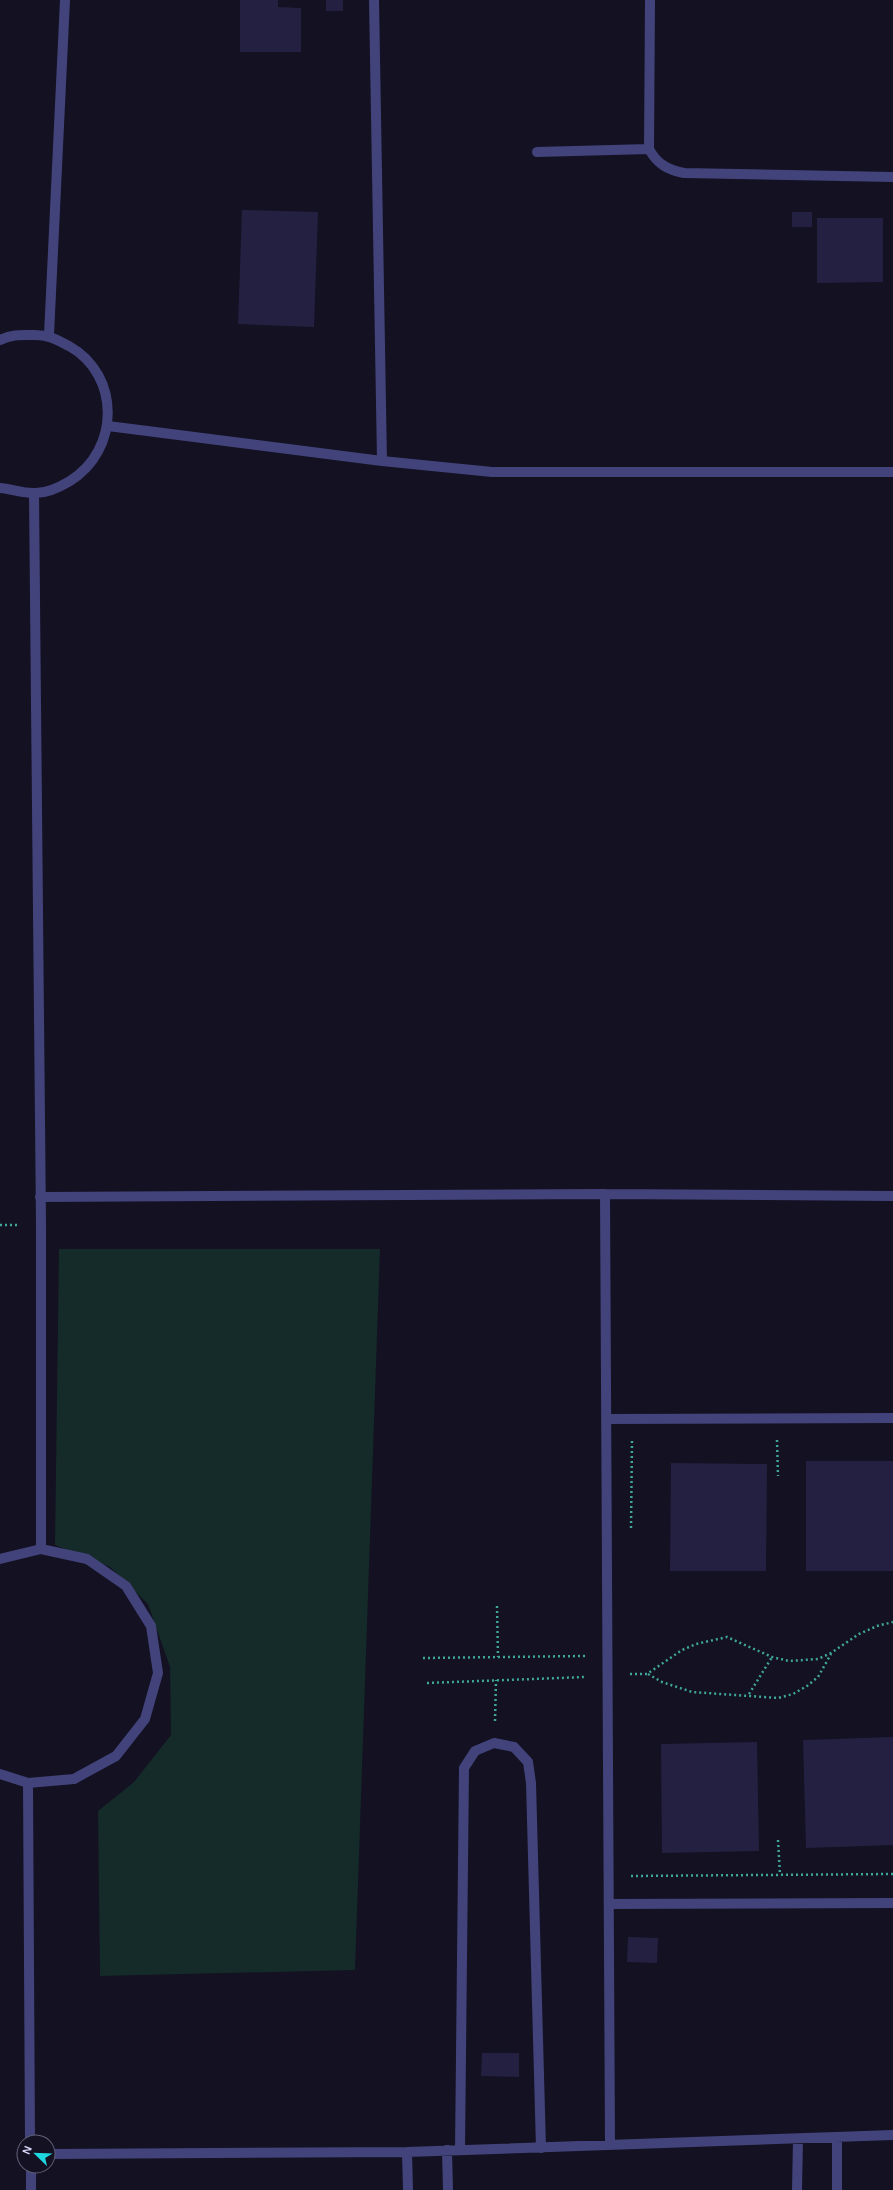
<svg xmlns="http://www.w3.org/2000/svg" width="893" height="2190" viewBox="0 0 893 2190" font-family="Arial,sans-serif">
	<rect width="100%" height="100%" fill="#131122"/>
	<!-- green -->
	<path fill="#152b29" d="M59 1249H380L355 1970 100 1976 98 1811 134 1782 171 1735 170 1667 148 1604 110 1567 55 1545Z"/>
	<!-- building -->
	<path fill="#242041" d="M240 0H278V7L301 8V52H240Z
		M326 0H343V11H326Z
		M242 210 318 212 314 327 238 324Z
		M792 212H812V227H792Z
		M817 218H883V282L817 283Z
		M806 1461H893V1571H806Z
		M671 1463 767 1464 766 1571H670Z
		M893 1737V1845L806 1848 803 1740Z
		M757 1742 759 1851 662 1853 661 1744Z
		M628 1937 658 1938 657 1963 627 1962Z
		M482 2053H519V2077L481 2076Z"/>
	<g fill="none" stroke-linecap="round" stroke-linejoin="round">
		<!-- path -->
		<path stroke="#3fa69a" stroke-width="2.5" stroke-dasharray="2 3" stroke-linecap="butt" d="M0 1225H18
			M777 1440 778 1476
			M631 1528 632 1441
			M497 1606 498 1657
			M423 1658 585 1656
			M630 1674H647L682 1650 696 1644 727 1637 772 1657 789 1661 818 1659 831 1653 859 1634 877 1626 893 1622
			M648 1674 662 1682 692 1692 778 1698 793 1694 807 1686 818 1677 831 1654
			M427 1683 585 1677
			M749 1694 772 1657
			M495 1721 496 1680
			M778 1840 780 1875
			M631 1876 893 1874"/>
		<!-- minor -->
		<path stroke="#42437b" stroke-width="10" d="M374 0 382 461
			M650 0 649 149C657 164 668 170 684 173L893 177
			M537 152 649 149
			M49 335 65 0
			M0 340C12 334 22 335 35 335 49 335 57 340 69 346 121 375 120 450 70 481 60 487 45 494 33 493 22 493 11 489 0 488
			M108 426 382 461 492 472H893
			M34 494 41 1225V1549
			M605 1194 610 2145
			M40 1197 605 1194 893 1196
			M606 1419 893 1418
			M0 1559 41 1549 87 1559 126 1586 151 1626 158 1673 145 1719 116 1756 74 1779 28 1783 0 1774
			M28 1783 30 2142
			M609 1904 893 1903
			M447 2150 448 2190
			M460 2150 464 1768 475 1751 494 1743 514 1747 528 1762 531 1783 541 2148
			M407 2152 408 2190
			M48 2154 407 2152 893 2135
			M31 2166V2190
			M797 2190 798 2139
			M837 2190V2137"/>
	</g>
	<!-- north arrow -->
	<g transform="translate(36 2154) rotate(293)"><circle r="19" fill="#131122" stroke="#626078"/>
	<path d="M0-3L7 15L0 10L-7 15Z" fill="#1ed7df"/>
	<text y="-6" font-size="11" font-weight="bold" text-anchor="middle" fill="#d9d7fa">N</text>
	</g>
</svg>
